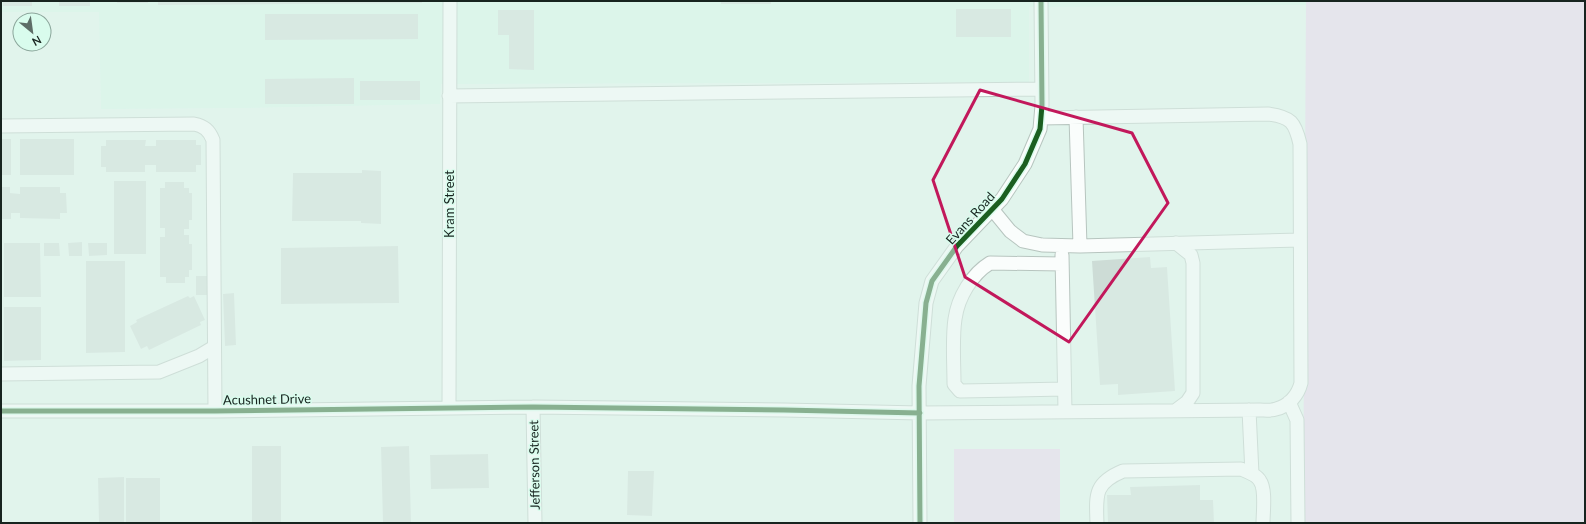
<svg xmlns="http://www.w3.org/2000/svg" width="1586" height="524" viewBox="0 0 1586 524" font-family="Lato,sans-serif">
	<rect width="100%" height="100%" fill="#e1f4ec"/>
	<!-- built -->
	<path fill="#d4f5e7" d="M1 1H1306V5L1029 7V82L441 84 440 104 237 108 101 109 99 12H1Z"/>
	<!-- green -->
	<path fill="#e8d3eb" d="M1306 1H1585V523H1303Z
		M954 449H1060V523H954Z"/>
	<!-- building -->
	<path fill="#cddcd6" d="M3 1H32V6H3Z
		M59 1H90V6H59Z
		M117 1H148V3H117Z
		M158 1H422V3L158 5Z
		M721 1H771V4H721Z
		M956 9H1011V37H956Z
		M498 10H534V70L509 69V35H498Z
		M265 14H418V39L265 40Z
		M354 78V104H265V79Z
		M360 81H420V100H360Z
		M1 139H11V175H1Z
		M20 139H74V175H20Z
		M106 140H146L145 146H156V140H196V145H201V165H196V172H156V165H145V172H106V167H101V146H106Z
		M362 170 381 171V224L361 223V221H292L293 173H362Z
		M114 181H146V254H114Z
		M165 182H184V188H189V193H192V220H189V229H184V235H189V244H192V270H189V277H185V283H166V277H160V237H165V228H160V188H165Z
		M1 187H10V193L20 194V187H60V193H66L67 213H60V219L20 218V213H11V219H1Z
		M82 242V256H69L68 243Z
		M4 243H40L41 297H4Z
		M44 243H59L60 256H44Z
		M88 243H107V255L89 256Z
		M398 246 399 303 281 304V248Z
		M1150 257 1151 268 1167 267 1175 391 1118 395V384L1100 385 1092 261Z
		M86 261H125V352L86 353Z
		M196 276H209V295H196Z
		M234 293 236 345 225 346 223 294Z
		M188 296 190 298 194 296 205 320 200 322 201 325 149 350 147 346 141 349 130 326 137 322 136 320Z
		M4 307H41V360L4 361Z
		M252 446H281V523H252Z
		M409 446 411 523H383L381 447Z
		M488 454 489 488 431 489 430 455Z
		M628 471H654L652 516 627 515Z
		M124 477V523H99L98 478Z
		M126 478H160V523H126Z
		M1200 485V500H1213L1214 523H1108L1107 495H1131L1130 487Z"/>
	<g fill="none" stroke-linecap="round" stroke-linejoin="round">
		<defs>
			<path id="minor" d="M449 96 1041 89
				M1076 117 1080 246
				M1 126 194 124C204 126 209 130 213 140L215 411
				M992 209 1010 231 1023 241 1042 245 1080 246 1300 240
				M1062 255 1065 411
				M1062 264 990 263C972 274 958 297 955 319 952 339 954 363 954 384L960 391 1064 389
				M1 374 159 372 199 356 214 347
				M1289 402 1297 420 1298 523
				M533 407 535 523
				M449 408 450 1
				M1249 410 1252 474
				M1 411H215L533 407 784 410 920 413 1260 410C1265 410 1271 411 1276 409 1289 406 1298 395 1301 383L1300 144C1295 122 1291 117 1268 114L1041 118
				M1175 411 1187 402 1193 393V263L1191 255 1176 243
				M920 523 919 386 926 303 932 281 957 246 1002 199 1025 164 1040 129 1042 105 1041 1
				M1097 523C1096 495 1094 483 1123 471L1241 469C1248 472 1257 475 1260 481 1266 489 1263 513 1263 523"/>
		</defs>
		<!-- minor casing -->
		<use href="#minor" stroke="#b7c5bf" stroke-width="15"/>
		<!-- minor -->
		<use href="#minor" stroke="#fafdfc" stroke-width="13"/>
		<defs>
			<path id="cycleway" d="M1 411H215L533 407 784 410 920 413
				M920 523 919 386 926 303 932 281 957 246 1002 199 1025 164 1040 129 1042 105 1041 1"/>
		</defs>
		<!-- cycleway casing -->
		<use href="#cycleway" stroke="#d9fced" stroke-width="8"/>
		<!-- cycleway -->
		<use href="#cycleway" stroke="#1b5e20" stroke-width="5"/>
	</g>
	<!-- marked area -->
	<path d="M0 0H1586V524H0ZM980 90 1132 133 1168 203 1069 342 965 277 933 180Z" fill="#e1f4ec" fill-opacity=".55" fill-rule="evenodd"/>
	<path fill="none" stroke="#c2185b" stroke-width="3" stroke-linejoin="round" d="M980 90 1132 133 1168 203 1069 342 965 277 933 180Z"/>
	<g text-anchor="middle" stroke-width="3" stroke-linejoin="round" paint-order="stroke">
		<!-- street labels -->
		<g font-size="13" fill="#17241f" stroke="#d9fced">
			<text transform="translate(449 204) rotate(-90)" y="5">Kram Street</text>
			<text transform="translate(970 218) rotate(-48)" y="5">Evans Road</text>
			<text transform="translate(267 399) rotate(-1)" y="5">Acushnet Drive</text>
			<text transform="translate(534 465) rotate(-91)" y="5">Jefferson Street</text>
		</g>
	</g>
	<!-- border -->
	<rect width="1586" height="524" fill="none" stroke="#17241f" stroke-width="4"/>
	<!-- north arrow -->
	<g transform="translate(32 32) rotate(151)"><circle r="19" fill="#d9fced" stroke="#8ba69b"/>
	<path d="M0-3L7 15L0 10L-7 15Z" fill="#5e6d67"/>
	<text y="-6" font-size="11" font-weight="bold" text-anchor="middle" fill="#17241f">N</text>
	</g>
</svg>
